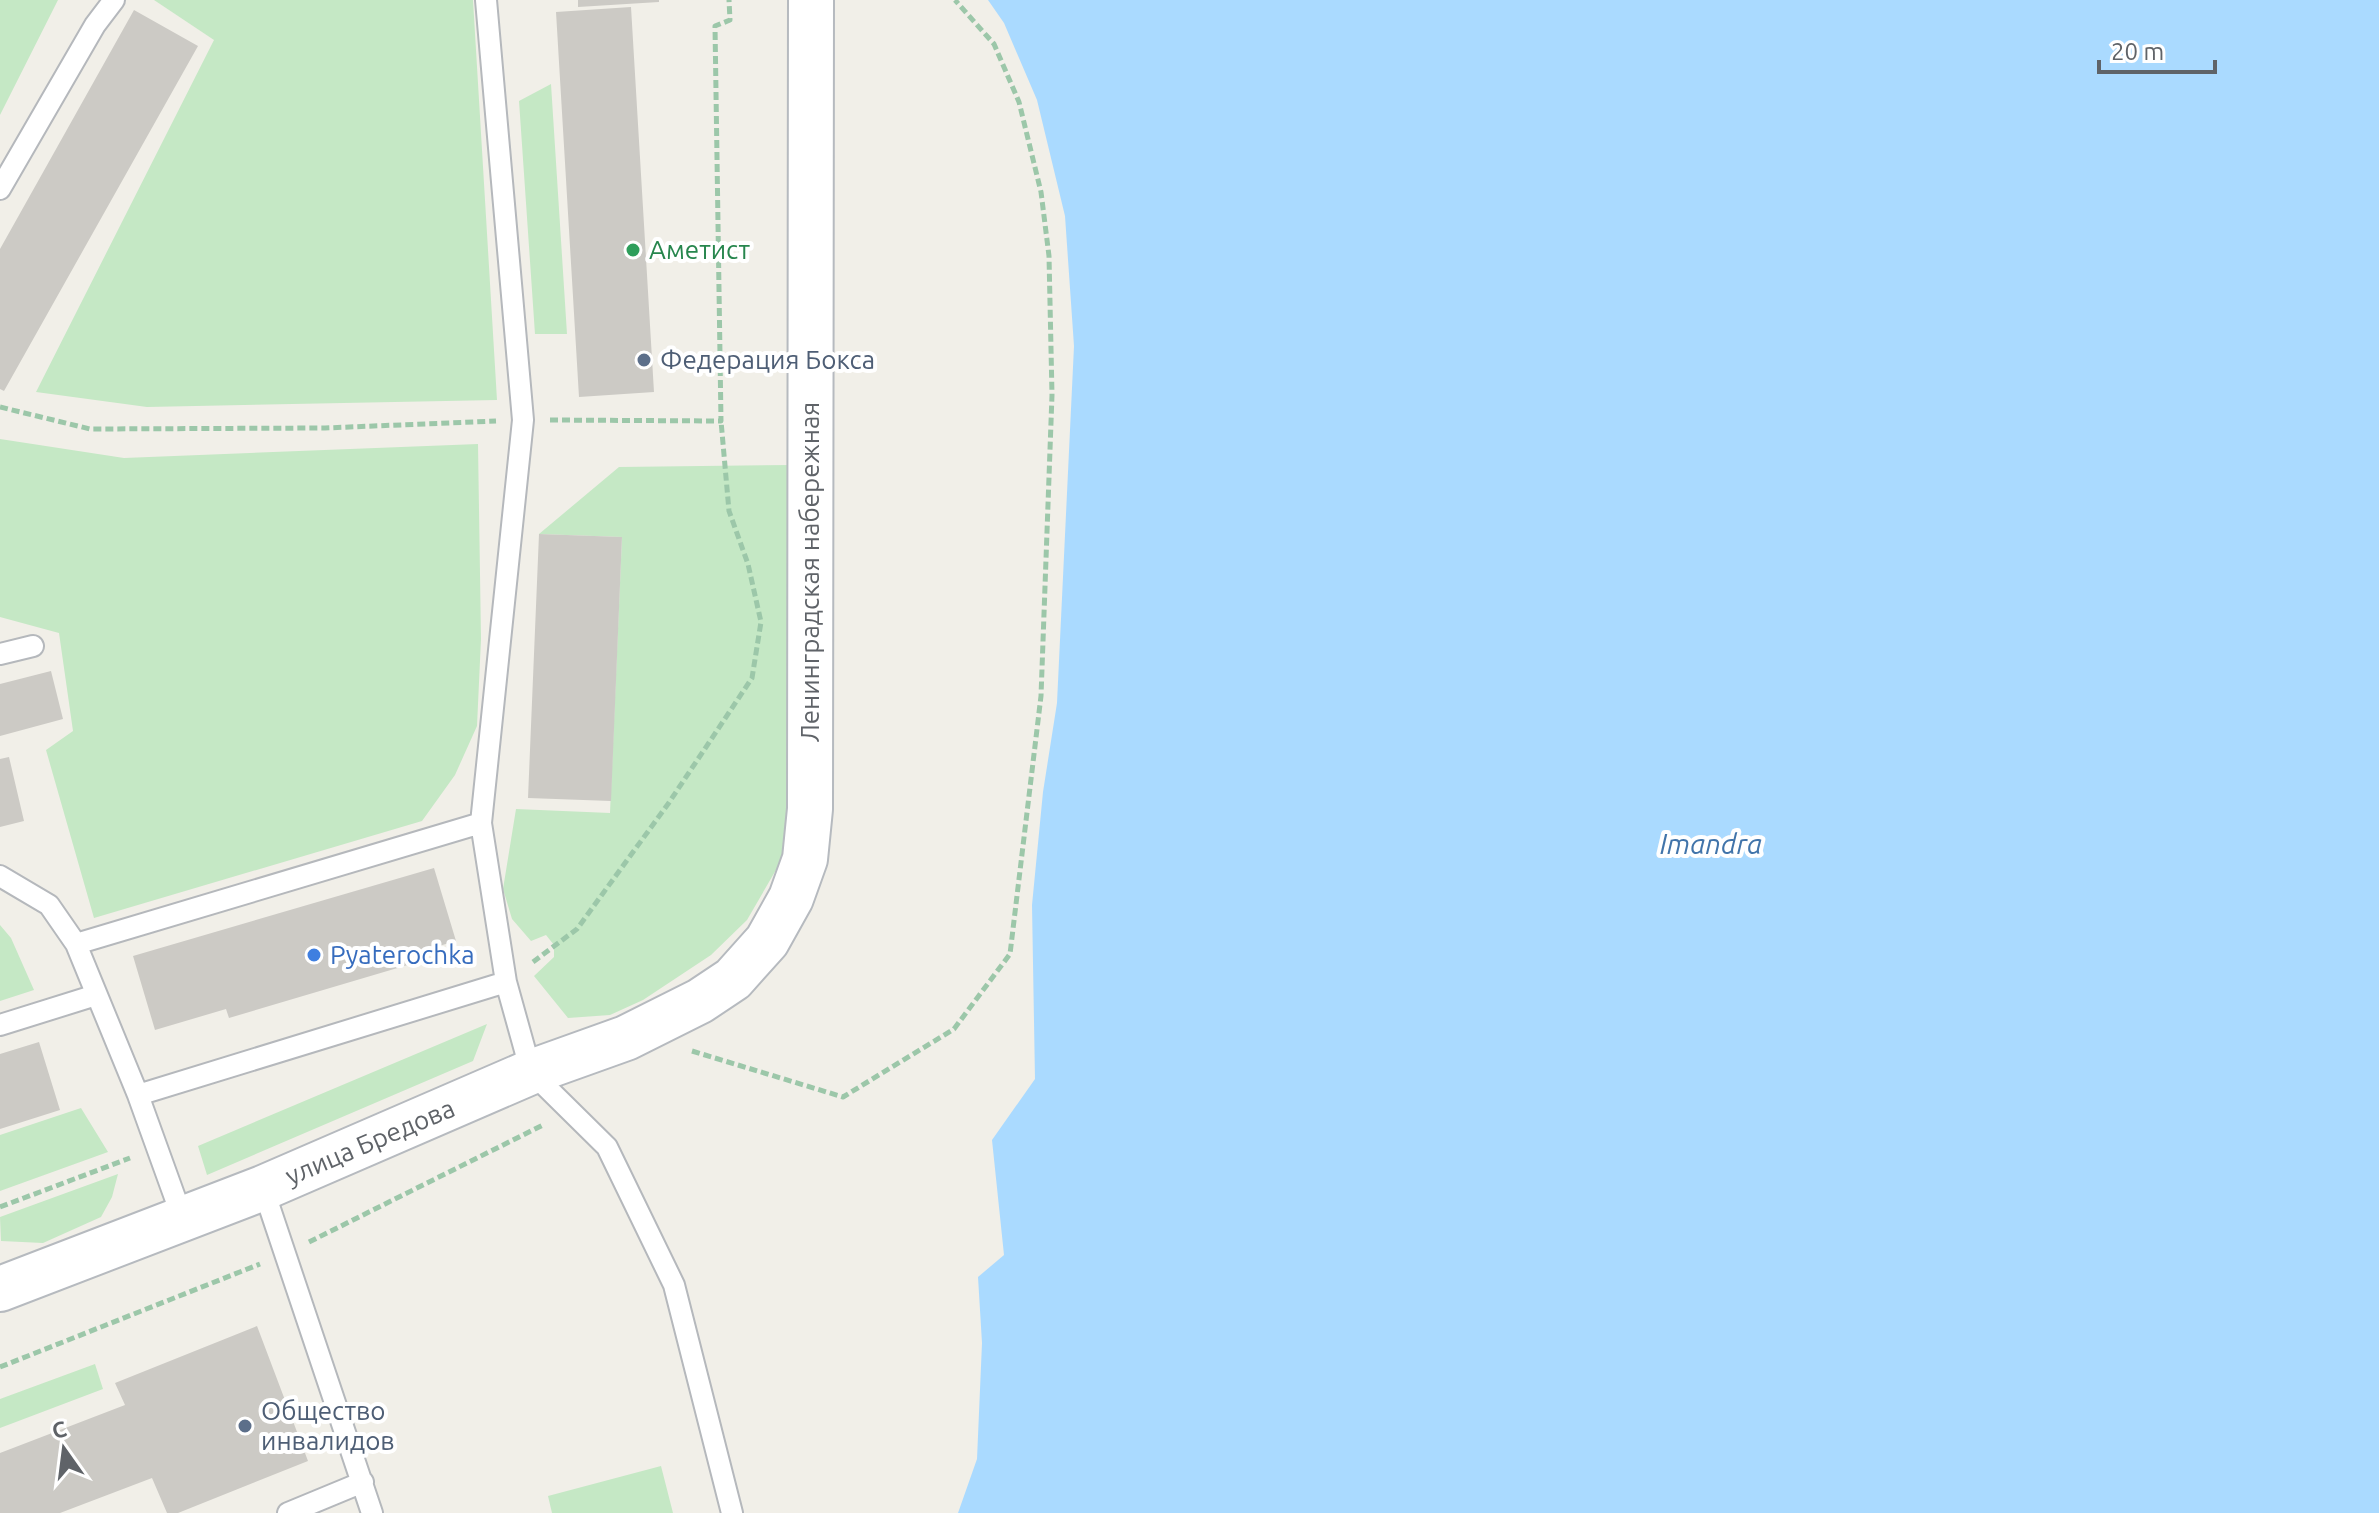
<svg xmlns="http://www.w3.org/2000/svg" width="2379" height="1513" viewBox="0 0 2379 1513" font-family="Ubuntu,sans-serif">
	<rect width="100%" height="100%" fill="#f1efe8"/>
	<!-- green -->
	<path fill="#c5e8c5" d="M0 0H58L0 115Z
		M154 0H473L497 400 147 407 36 392 214 40Z
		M551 84 567 334H535L519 101Z
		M0 439 124 458 478 444 481 639 477 726 455 775 422 821 94 918 46 750 73 731 59 633 0 617Z
		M792 465 789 790 787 833 780 863 747 920 711 955 643 1000 610 1015 568 1018 534 976 554 957V945L546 935 531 941 512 919 503 889 516 809 610 813 622 537 539 534 619 467Z
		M0 925 11 938 34 990 0 1001Z
		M487 1024 473 1061 207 1175 198 1146Z
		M81 1108 108 1152 0 1191V1135Z
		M118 1174 112 1197 101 1217 43 1243 1 1241 0 1217Z
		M95 1364 103 1389 0 1428V1399Z
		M661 1466 673 1513H552L548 1496Z"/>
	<!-- water -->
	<path fill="#aadaff" d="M988 0H2379V1513H958L977 1459 982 1343 978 1277 1004 1255 992 1140 1035 1079 1032 905 1043 792 1057 703 1074 346 1065 216 1037 100 1004 23Z"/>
	<!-- building -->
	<path fill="#cccac5" d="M578 0H659V2L578 7Z
		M631 7 654 392 579 397 556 12Z
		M134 10 198 46 4 391 0 389V249Z
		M539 534 622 537 611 801 528 798Z
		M51 671 63 719 0 736V684Z
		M9 757 24 821 0 827V759Z
		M434 868 456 941 408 955 411 964 229 1018 226 1009 155 1030 133 956Z
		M39 1042 60 1110 0 1129V1054Z
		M257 1326 308 1461 178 1513H167L152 1478 60 1513H0V1453L125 1405 115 1383Z"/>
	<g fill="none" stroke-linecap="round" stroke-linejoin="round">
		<defs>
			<path id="lane" d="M486 0 523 420 481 823 506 982
				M0 189 95 25 114 0
				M0 654 33 646
				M0 876 49 905 76 944 138 1095 182 1217
				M76 944 481 823
				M0 1025 96 995
				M138 1095 506 982 531 1072 607 1147 674 1285 732 1513
				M263 1188 372 1513
				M288 1513 363 1482"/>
			<path id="secondary" d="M0 1289 263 1188 531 1072 626 1038 700 1001 733 979 767 941 791 898 805 859 810 809 811 0"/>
		</defs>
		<!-- lane casing -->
		<use href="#lane" stroke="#b5b8bc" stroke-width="24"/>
		<!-- secondary casing -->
		<use href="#secondary" stroke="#b6babf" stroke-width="48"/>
		<!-- path -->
		<path stroke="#9cc7a9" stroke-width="5" stroke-dasharray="8 4" stroke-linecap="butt" d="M0 407 90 429 325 428 496 421
			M550 420 721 421 715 26 730 20 729 0
			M533 962 577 929 668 804 752 678 761 622 748 564 729 511 721 421
			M692 1051 843 1097 954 1029 1010 954 1041 696 1052 395 1049 256 1041 192 1019 102 994 44 955 0
			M0 1207 130 1158
			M309 1242 543 1125
			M0 1367 260 1264"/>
		<!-- lane -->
		<use href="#lane" stroke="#fff" stroke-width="20"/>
		<!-- secondary -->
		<use href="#secondary" stroke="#fff" stroke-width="44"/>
	</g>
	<!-- markers -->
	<circle fill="#2e9e5b" stroke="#fff" stroke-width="3" cx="633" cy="250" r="8"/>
	<g fill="#5c6f8a" stroke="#fff" stroke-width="3">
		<circle cx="644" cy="360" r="8"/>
		<circle cx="245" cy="1426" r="8"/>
	</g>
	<circle fill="#3f7fe0" stroke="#fff" stroke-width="3" cx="314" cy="955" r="8"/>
	<g text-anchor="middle" stroke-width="8" stroke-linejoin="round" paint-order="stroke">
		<!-- leisure labels -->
		<g font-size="26" fill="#27864d" stroke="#fff" text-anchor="start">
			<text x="649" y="259">Аметист</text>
		</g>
		<!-- service labels -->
		<g font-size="26" fill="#4e5e75" stroke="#fff" text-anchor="start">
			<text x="660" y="369">Федерация Бокса</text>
			<text x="261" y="1420">Общество<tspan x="261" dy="30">инвалидов</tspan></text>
		</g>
		<!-- street labels -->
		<g font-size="26" fill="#5f6368" stroke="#fff">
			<text transform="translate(810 572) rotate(-90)" y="9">Ленинградская набережная</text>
			<text transform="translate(370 1142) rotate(-23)" y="9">улица Бредова</text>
		</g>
		<!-- shop labels -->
		<g font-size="26" fill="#366cbe" stroke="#fff" text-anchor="start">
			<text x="330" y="964">Pyaterochka</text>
		</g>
		<!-- water labels -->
		<g font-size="28" font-style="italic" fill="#4174aa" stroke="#fff">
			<text x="1711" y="854">Imandra</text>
		</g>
	</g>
	<!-- north arrow -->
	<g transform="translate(64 1449) rotate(346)" stroke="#ffffff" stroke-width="6" paint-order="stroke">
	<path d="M0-6L14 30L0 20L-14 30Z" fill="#5f6368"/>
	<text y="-12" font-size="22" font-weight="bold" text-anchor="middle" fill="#5f6368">С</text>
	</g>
	<!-- scale -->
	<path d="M2099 60v12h116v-12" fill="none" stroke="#5f6368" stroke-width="4"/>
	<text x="2111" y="60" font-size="24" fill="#5f6368" stroke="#ffffff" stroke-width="6" paint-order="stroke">20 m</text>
</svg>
